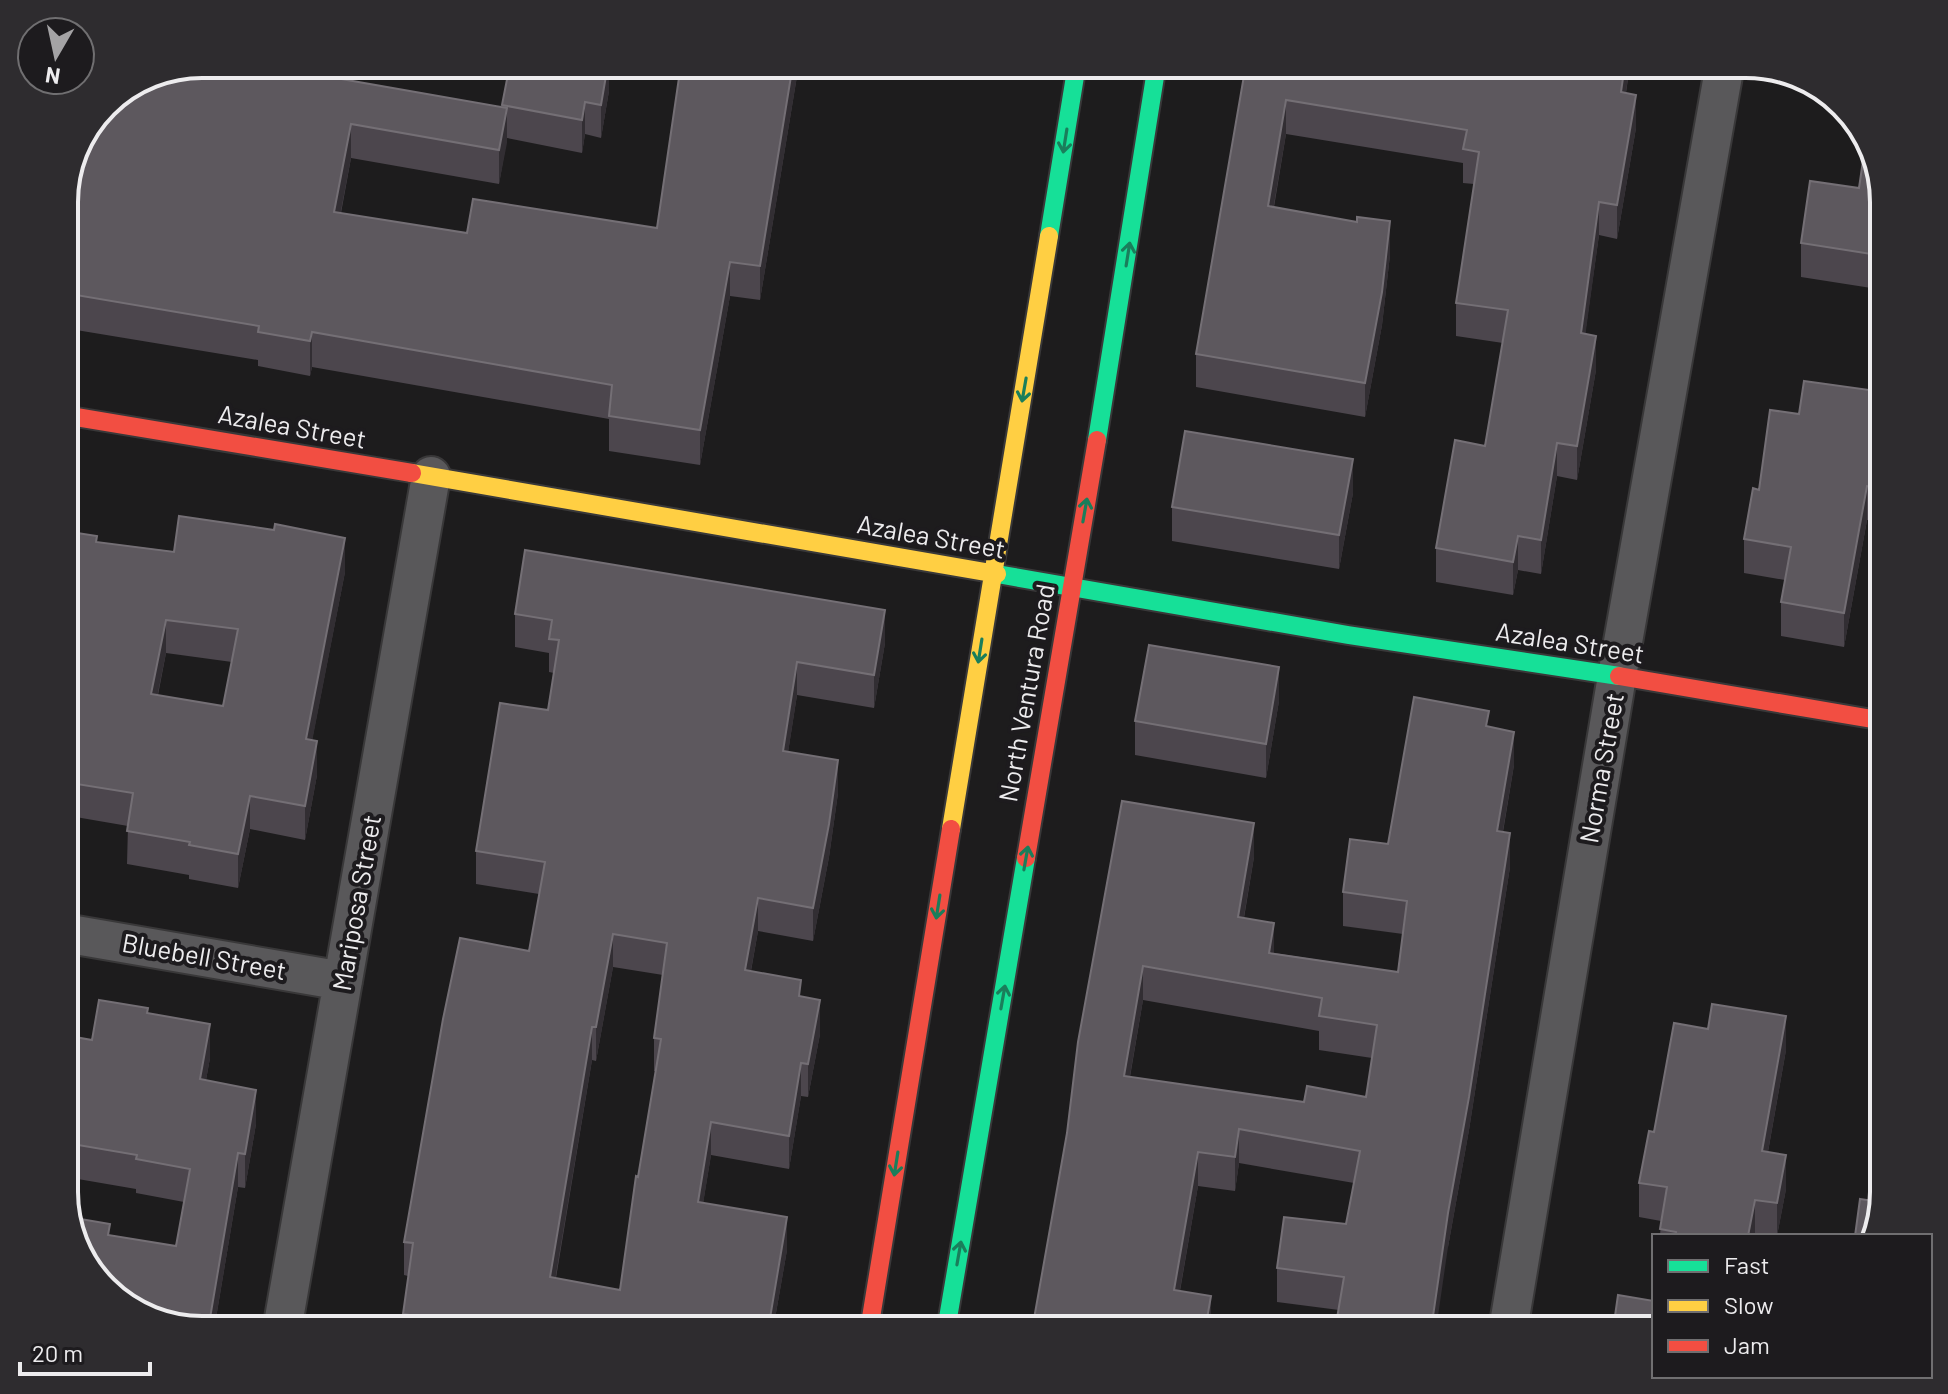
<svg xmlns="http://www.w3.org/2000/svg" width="1948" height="1394" viewBox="0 0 1948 1394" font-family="Barlow,sans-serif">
	<rect width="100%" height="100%" fill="#1d1c1d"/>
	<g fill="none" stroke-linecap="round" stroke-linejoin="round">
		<defs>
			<path id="street" d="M64 933 343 981
				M282 1330 431 476
				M1508 1330 1617 676 1725 64"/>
			<path id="fast" d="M1049 236 1077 64
				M1097 440 1157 64
				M997 574 1348 635 1619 676
				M946 1330 1026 858"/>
			<path id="slow" d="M412 473 997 574
				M951 829 1049 236"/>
			<path id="jam" d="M64 415 412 473
				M1619 676 1884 721
				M1026 858 1097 440
				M869 1330 951 829"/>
		</defs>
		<!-- street casing -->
		<use href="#street" stroke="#393839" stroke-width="42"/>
		<!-- fast casing -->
		<use href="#fast" stroke="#393839" stroke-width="22"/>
		<!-- slow casing -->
		<use href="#slow" stroke="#393839" stroke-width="22"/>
		<!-- jam casing -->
		<use href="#jam" stroke="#393839" stroke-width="22"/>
		<!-- street -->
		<use href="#street" stroke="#59585a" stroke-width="38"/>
		<!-- fast -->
		<use href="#fast" stroke="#16e098" stroke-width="18"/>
		<!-- slow -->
		<use href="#slow" stroke="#ffcf43" stroke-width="18"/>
		<!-- jam -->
		<use href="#jam" stroke="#f24e42" stroke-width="18"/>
	</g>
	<!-- wall -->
	<path fill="#4c464d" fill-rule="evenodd" d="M609 64V91L601 138 585 134 582 153 507 138 499 184 351 158 341 213 467 233 657 228 681 64H799L760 300 730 296 700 465 609 451V419L312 367 310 376 258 366V360L64 328V192L283 73 502 107V105Z
		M1246 64H1630L1626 93 1636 128 1617 239 1599 235 1585 334 1596 370 1577 480 1557 476 1541 574 1518 570 1513 595 1436 582V548L1485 446 1503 343 1456 336V303L1474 184 1463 183V163L1286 134 1274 207 1390 255 1382 325 1365 417 1196 387V354Z
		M1859 188 1884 201V290L1801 277V243Z
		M1884 392V462L1875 521 1867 520 1844 647 1781 636V602L1785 580 1744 573V539L1759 490 1799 414Z
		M1353 493 1339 569 1172 541V507Z
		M64 531 97 542 345 572 312 740 317 775 305 840 250 829 238 888 189 879V875L127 864 128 826 64 815ZM166 653 232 662 223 706 158 695Z
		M515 614 885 643 874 708 797 695 788 752 838 793 829 857 813 941 758 931 751 971 801 997 820 1034 808 1097 801 1096 789 1169 711 1155 703 1203 787 1250 773 1330H403V1314L408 1276 404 1275V1242L529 951 539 894 476 884V851L548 710 554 673 549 672V653L515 647ZM613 967 663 975 654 1038V1071H656L620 1290 556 1278 592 1060 596 1061Z
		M1279 701 1266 778 1135 755V721Z
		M1489 727 1514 765 1503 832 1510 867 1469 1130 1448 1247 1339 1310 1277 1302V1268L1346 1224 1354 1183 1239 1163 1235 1191 1198 1186 1180 1291 1211 1296V1330H1032L1067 1133 1122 801 1254 857 1244 918 1274 953 1398 972 1403 934 1343 926V892L1388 844ZM1143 1000 1319 1031V1050L1372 1058 1366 1097 1304 1102 1130 1077Z
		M148 1013 210 1058 206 1080 256 1124 245 1188 238 1187 214 1330H201L110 1235 176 1246 184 1202 136 1193V1189L72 1178V1158L64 1157V1035L92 1040Z
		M1786 1050 1768 1152 1786 1189 1777 1236 1755 1234V1236H1660L1661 1221 1639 1217V1183L1654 1132Z
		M1884 1067V1132L1879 1131V1097Z"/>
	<!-- shaded-wall -->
	<path fill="#322e33" d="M608 64H609V91L601 138V105Z
		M793 64H799L760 300V266Z
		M1625 64H1630L1621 126V92Z
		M1636 95V128L1617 239V205Z
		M1286 100V134L1268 239V206Z
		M585 102V134L582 153V120Z
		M507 108V143L499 184V150Z
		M351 124V158L334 247V212Z
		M1599 202V235L1581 367V333Z
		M1390 221V255L1382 325 1365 417V383Z
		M730 262V296L700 465V430Z
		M312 332V367L310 376V341Z
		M1596 336V370L1577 480V446Z
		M1884 428V462L1875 521V487Z
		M1557 443V476L1541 574V540Z
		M1353 459V493L1339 569V535Z
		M1867 486V520L1844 647V613Z
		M1518 536V570L1513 595V562Z
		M345 538V572L306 773V739Z
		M885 610V643L874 708V675Z
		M166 620V653L151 727V694Z
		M797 662V695L783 785V751Z
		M1279 667V701L1266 778V744Z
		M1514 732V765L1497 865V831Z
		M317 741V775L305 840V806Z
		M838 760V793L829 857 813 941V908Z
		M250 796V829L238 888V854Z
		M1254 823V857L1238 951V917Z
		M1510 833V867L1469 1130 1448 1247 1436 1330H1431L1448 1213Z
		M758 898V931L745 1003V970Z
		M1274 923V957L1269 953Z
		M613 934V967L596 1061V1027Z
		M1143 966V1000L1124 1110V1076Z
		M820 1000V1034L808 1097V1064Z
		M1786 1016V1050L1762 1185V1151Z
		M210 1024V1058L200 1113V1079Z
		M592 1027V1060L550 1310V1277Z
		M801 1063V1096L789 1169V1136Z
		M256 1090V1124L245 1188V1154Z
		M711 1122V1155L698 1235V1202Z
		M1239 1129V1163L1235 1191V1157Z
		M1198 1152V1186L1174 1324V1290Z
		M238 1153V1187L214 1330H208Z
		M1786 1155V1189L1777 1236V1203Z
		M1755 1200V1236H1748Z
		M787 1217V1250L773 1330H768Z
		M1211 1296V1330H1205Z"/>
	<!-- building -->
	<path fill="#5d585e" stroke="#746f75" stroke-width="2" fill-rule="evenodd" d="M202 64H234L283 73 284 69 507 108 499 150 351 124 334 212 467 233 473 199 657 228 681 64H793L760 266 730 262 700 430 609 416 612 385 312 332 310 341 258 332 259 326 64 293V192L78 141 111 98Z
		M510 64H608L601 105 585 102 582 120 502 105Z
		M1246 64H1625L1621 92 1636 95 1617 205 1599 202 1581 333 1596 336 1577 446 1557 443 1541 540 1518 536 1513 562 1436 548 1455 440 1485 446 1508 310 1456 303 1479 152 1463 149 1467 130 1286 100 1268 206 1357 222V217L1390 221 1382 292 1365 383 1196 354Z
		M1865 147 1871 148 1884 201V256L1801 243 1810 181 1859 188Z
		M1804 381 1884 392V428L1875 487 1867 486 1844 613 1781 602 1791 547 1744 539 1753 488 1759 490 1770 410 1799 414Z
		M1185 431 1353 459 1339 535 1172 507Z
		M179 516 274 530 275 524 345 538 306 739 317 741 305 806 250 796 238 854 189 845 190 842 127 831 133 793 64 782V531L97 536 96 542 174 552ZM166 620 238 629 223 706 151 694Z
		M525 550 885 610 874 675 797 662 783 751 838 760 829 824 813 908 758 898 745 970 801 980 799 996 820 1000 808 1064 801 1063 789 1136 711 1122 698 1202 787 1217 768 1330H476V1325L403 1314 413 1243 404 1242 443 1019 460 938 529 951 545 862 476 851 500 703 548 710 559 640 549 639 552 620 515 614ZM613 934 667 943 654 1038 661 1039 638 1177 636 1176 620 1290 550 1277 592 1027H596Z
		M1149 645 1279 667 1266 744 1135 721Z
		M1414 697 1489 711 1486 726 1514 732 1497 831 1510 833 1469 1097 1448 1213 1431 1330H1335L1344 1277 1277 1268 1284 1217 1346 1224 1360 1151 1239 1129 1235 1157 1198 1152 1174 1290 1211 1296 1205 1330H1032L1067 1133 1078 1042 1122 801 1254 823 1238 917 1274 923 1269 953 1398 972 1407 901 1343 892 1350 839 1388 844ZM1143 966 1322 998 1319 1016 1377 1025 1366 1097 1307 1086 1304 1102 1124 1076Z
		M99 1000 148 1008 147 1013 210 1024 200 1079 256 1090 245 1154 238 1153 208 1330H201L118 1302 82 1261 69 1217 110 1224 108 1235 176 1246 190 1169 136 1159 137 1155 72 1144 75 1125 64 1123V1035L92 1040Z
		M1712 1004 1786 1016 1762 1151 1786 1155 1777 1203 1755 1200 1748 1236H1675L1676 1232 1660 1229 1667 1187 1639 1183 1649 1131 1654 1132 1674 1023 1708 1029Z
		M1884 1067V1098L1879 1097Z
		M1860 1199 1881 1202 1869 1236H1855Z
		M1618 1295 1654 1301V1330H1613Z"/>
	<!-- one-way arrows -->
	<defs><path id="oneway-shaft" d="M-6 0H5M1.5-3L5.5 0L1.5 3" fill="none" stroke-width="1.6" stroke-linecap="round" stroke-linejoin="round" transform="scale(2)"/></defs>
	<g stroke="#1a7e5b">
		<use href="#oneway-shaft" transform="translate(1065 141) rotate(99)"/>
		<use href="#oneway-shaft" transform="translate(1128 254) rotate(-81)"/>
		<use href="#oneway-shaft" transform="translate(1024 390) rotate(100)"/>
		<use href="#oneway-shaft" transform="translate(1085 510) rotate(-80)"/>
		<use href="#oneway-shaft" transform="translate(980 651) rotate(99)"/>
		<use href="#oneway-shaft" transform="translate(1026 858) rotate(-80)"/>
		<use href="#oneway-shaft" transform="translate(938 907) rotate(99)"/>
		<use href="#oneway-shaft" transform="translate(1003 997) rotate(-80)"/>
		<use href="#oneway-shaft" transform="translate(896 1164) rotate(99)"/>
		<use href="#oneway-shaft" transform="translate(959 1253) rotate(-80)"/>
	</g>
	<g text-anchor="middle" stroke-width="8" stroke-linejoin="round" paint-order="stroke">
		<!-- street labels -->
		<g font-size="26" fill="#edecee" stroke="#1d1b1e">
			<text transform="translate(292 427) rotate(10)" y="9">Azalea Street</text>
			<text transform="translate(931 537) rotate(10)" y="9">Azalea Street</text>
			<text transform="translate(1570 643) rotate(9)" y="9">Azalea Street</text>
			<text transform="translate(1027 693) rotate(-80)" y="9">North Ventura Road</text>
			<text transform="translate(1602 768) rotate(-80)" y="9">Norma Street</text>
			<text transform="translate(357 903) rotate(-80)" y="9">Mariposa Street</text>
			<text transform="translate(204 957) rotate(10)" y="9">Bluebell Street</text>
		</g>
	</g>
	<!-- crop -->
	<path d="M0 0H1948V1394H0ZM202 78H1746A124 124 0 0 1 1870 202V1192A124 124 0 0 1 1746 1316H202A124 124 0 0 1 78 1192V202A124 124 0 0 1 202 78Z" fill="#2e2c2f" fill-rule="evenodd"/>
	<path fill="none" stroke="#edecee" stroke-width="4" d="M202 78H1746A124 124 0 0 1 1870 202V1192A124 124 0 0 1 1746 1316H202A124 124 0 0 1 78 1192V202A124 124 0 0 1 202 78Z"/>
	<!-- legend -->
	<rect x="1652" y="1234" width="280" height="144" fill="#1d1b1e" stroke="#706f71" stroke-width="2"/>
	<rect x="1668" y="1260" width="40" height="12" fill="#16e098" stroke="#706f71" stroke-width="2"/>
	<text x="1724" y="1274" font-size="24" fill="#edecee">Fast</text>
	<rect x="1668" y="1300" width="40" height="12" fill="#ffcf43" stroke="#706f71" stroke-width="2"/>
	<text x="1724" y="1314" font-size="24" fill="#edecee">Slow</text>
	<rect x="1668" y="1340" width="40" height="12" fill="#f24e42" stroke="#706f71" stroke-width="2"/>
	<text x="1724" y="1354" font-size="24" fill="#edecee">Jam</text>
	<!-- north arrow -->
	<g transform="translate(56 56) rotate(189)"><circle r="38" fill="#1d1b1e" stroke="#706f71" stroke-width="2"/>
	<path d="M0-6L14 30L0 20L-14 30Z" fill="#a4a3a5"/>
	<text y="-12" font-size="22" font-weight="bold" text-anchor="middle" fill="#edecee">N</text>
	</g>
	<!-- scale -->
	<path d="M20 1362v12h130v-12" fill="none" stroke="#edecee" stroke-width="4"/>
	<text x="32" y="1362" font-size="24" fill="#edecee" stroke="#1d1b1e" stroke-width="6" paint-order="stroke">20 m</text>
</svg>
